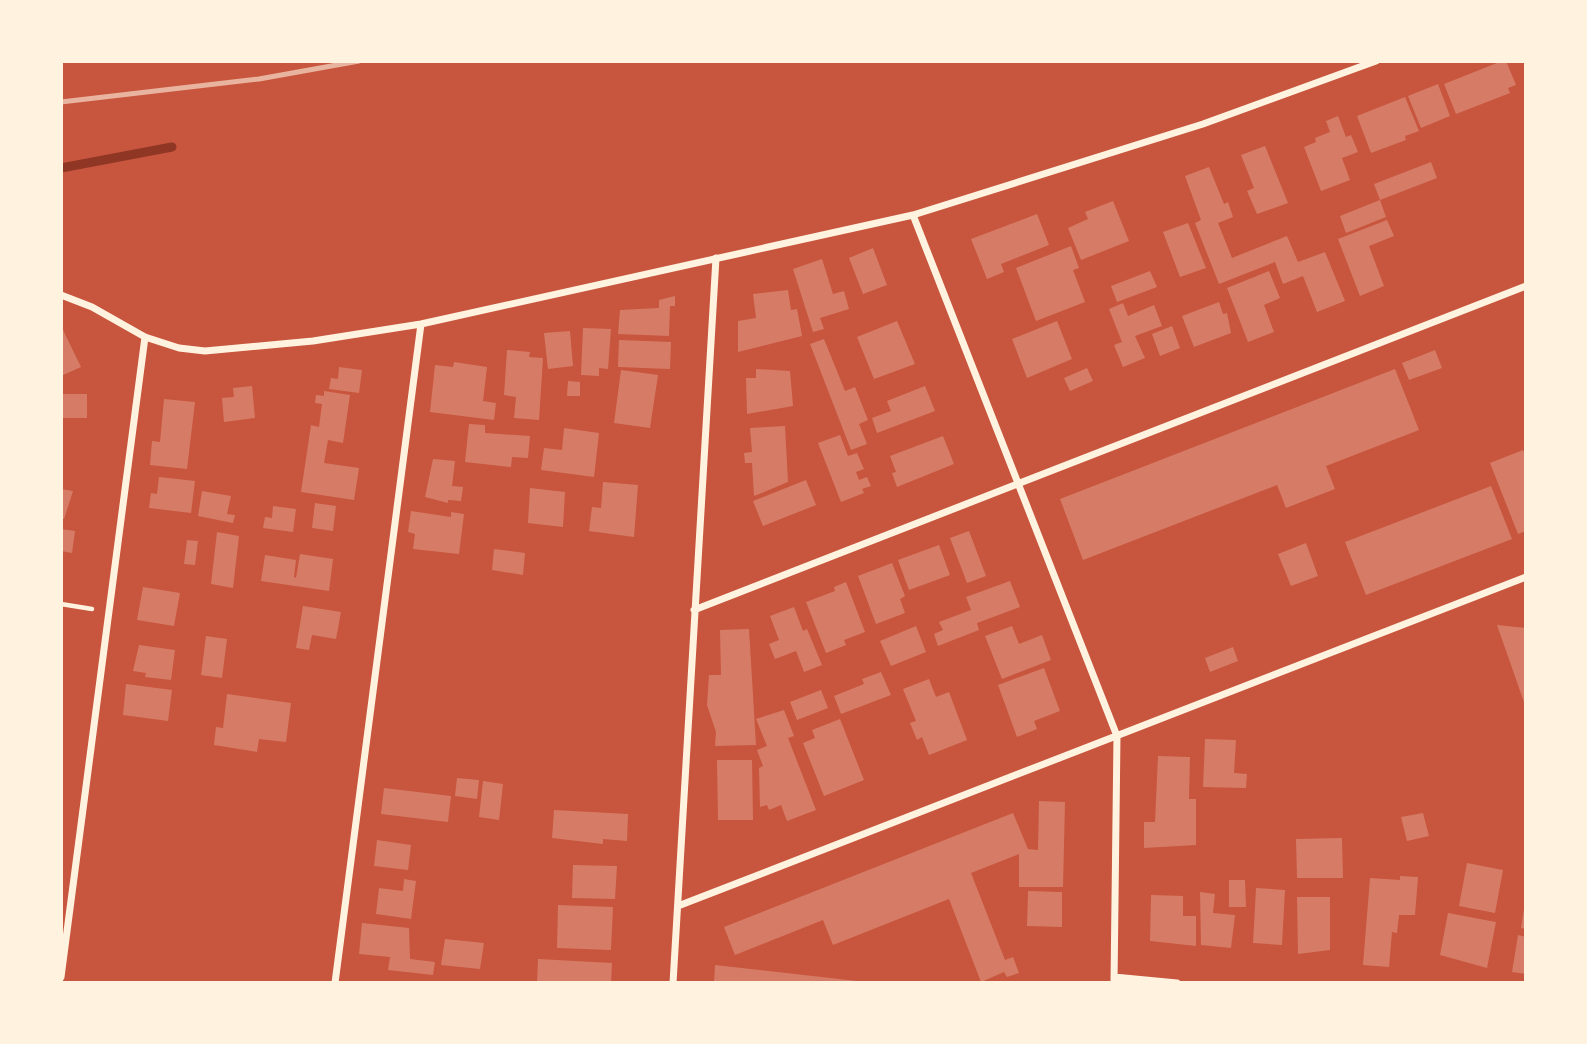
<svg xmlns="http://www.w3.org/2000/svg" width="1587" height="1044" viewBox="0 0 1587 1044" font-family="'PT Sans',sans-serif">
	<rect width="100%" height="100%" fill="#c8553d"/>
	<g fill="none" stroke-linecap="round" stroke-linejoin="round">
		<!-- stream -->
		<path stroke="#8f3625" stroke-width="9" d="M61 168 172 147"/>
	</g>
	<!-- building -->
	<path fill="#d67c66" d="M1502 61H1506L1516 85 1508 88 1510 93 1456 114 1444 84Z
		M1438 84 1450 116 1421 128 1408 96Z
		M1405 97 1419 131 1405 136 1406 140 1371 153 1357 116Z
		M1338 116 1346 137 1351 135 1358 152 1342 158 1350 180 1321 191 1304 147 1316 142 1315 138 1330 132 1326 121Z
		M1265 146 1288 203 1257 214 1247 191 1254 188 1241 155Z
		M1431 162 1437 178 1380 200 1386 217 1346 233 1340 216 1380 200 1374 184Z
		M1209 167 1224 204 1228 202 1233 217 1218 223 1232 258 1287 236 1298 262 1325 252 1345 301 1317 312 1303 276 1283 284 1275 262 1219 284 1195 223 1201 220 1185 176Z
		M1113 201 1129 241 1081 260 1068 228 1088 219 1085 212Z
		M1037 214 1049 245 1001 264 1004 272 987 279 971 239Z
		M1387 220 1394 236 1369 246 1384 286 1360 296 1338 239Z
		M1188 223 1206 268 1180 277 1163 232Z
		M1071 246 1079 268 1073 270 1085 302 1036 321 1016 268Z
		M873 248 887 285 863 294 849 258Z
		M822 259 833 294 844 291 849 309 820 318 824 329 813 332 793 269Z
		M1150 271 1157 287 1117 302 1111 286Z
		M1269 271 1280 298 1264 305 1274 332 1248 342 1227 288Z
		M788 290 791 310 797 309 802 336 738 352V321L756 318 753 294Z
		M675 296V306H670L669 336 618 334 620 310 659 308V300Z
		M1219 302 1223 314 1227 313 1231 333 1194 347 1182 316Z
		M1123 303 1128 316 1154 305 1162 326 1135 336 1145 358 1123 367 1114 345 1122 342 1109 309Z
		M897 321 915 364 874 379 857 337Z
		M1057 321 1072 359 1027 378 1012 339Z
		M1172 326 1180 348 1160 356 1152 334Z
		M583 328 611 329 608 369 599 368V376L581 375Z
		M63 330 81 367 61 376V331Z
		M570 331 573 366 548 369 544 333Z
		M824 339 845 391 855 387 868 420 859 424 867 444 851 450 810 344Z
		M619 340 671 342 670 369 618 367Z
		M507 350 530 352 529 357 543 358 539 420 514 418 516 397 504 395Z
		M1435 350 1442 368 1409 380 1402 363Z
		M454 362 487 367 483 401 496 403 494 420 430 412 435 365 453 367Z
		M339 367 362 370 359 393 329 389 331 378 338 379Z
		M1087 368 1093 381 1070 391 1064 378Z
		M756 369 790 371 793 406 747 414 746 378H756Z
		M1395 369 1419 430 1326 466 1335 489 1286 508 1277 485 1083 560 1060 499Z
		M621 370 658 375 650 428 614 423Z
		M568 381 580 382V396H567Z
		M252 386 255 418 224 422 222 398 234 397 233 388Z
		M925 386 935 411 877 433 872 418 891 411 887 401Z
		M324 391 350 395 343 443 328 440 324 463 359 468 354 500 301 492 311 425 319 427 322 404 315 403 316 395 324 396Z
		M61 394H87V418H61Z
		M164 399 195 402 187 469 150 465 152 441 160 442Z
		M469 424 485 425V433L530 436 528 458 512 457 511 467 465 462Z
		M785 426 788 482 754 496 752 463H745L744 453 752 452 750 428Z
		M564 428 599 433 594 477 541 470 544 448 562 450Z
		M840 435 848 456 857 453 864 469 856 472 859 480 867 477 871 486 862 489 864 493 841 502 818 443Z
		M943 436 954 464 897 487 892 473 896 472 890 456Z
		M1523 450 1526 457V531L1518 534 1490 463Z
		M433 459 455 461 452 486 463 487 461 501 448 500V503L425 497Z
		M159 477 195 481 191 513 149 508 151 493 157 494Z
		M806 480 816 505 763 526 753 501Z
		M603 482 638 485 634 537 589 531 592 507 601 508Z
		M1491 486 1512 539 1366 595 1345 542Z
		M530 488 565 492 563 527 528 523Z
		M61 489 73 491 64 519 61 518Z
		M202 491 231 496 227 514 235 515 233 523 198 516Z
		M315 503 336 506 333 531 312 528Z
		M273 506 296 509 293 532 263 528 265 517 272 518Z
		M411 511 451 517V512L464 514 459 554 413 549 415 534 408 532Z
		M61 529 75 531 72 553 61 551Z
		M969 531 986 576 967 583 950 538Z
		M217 532 239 536 233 588 211 584Z
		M187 540 198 541 195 565 184 564Z
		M1306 543 1318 576 1291 586 1278 554Z
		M939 545 950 575 909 590 898 560Z
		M494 549 525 553 523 575 492 570Z
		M300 554 333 559 329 591 261 581 265 555 296 560 294 577 296 578Z
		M892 563 905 596 900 599 905 613 876 624 858 576Z
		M1010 581 1020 607 977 623 979 630 938 646 934 634 943 630 939 622 971 610 966 597Z
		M846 582 865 632 844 640 846 645 826 653 806 602 835 591 834 587Z
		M143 587 180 593 174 626 137 620Z
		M303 606 341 612 336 639 312 635 309 650 296 648Z
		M794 607 803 631 807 629 822 665 804 672 796 651 775 659 769 644 779 640 770 616Z
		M1497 625 1526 628V705H1525Z
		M916 626 926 652 891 666 880 641Z
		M1012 626 1019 644 1042 635 1051 660 1002 679 985 636Z
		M749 629 756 745 715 746 716 732 707 705 709 675H721L720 630Z
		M206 636 227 639 222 678 201 675Z
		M139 645 175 650 171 680 145 677 146 673 133 671Z
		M1233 647 1238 661 1210 672 1205 658Z
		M1044 668 1060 711 1034 721 1037 729 1017 737 998 685Z
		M881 672 891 695 841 714 834 696 864 684 862 679Z
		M929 679 936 697 949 692 967 740 929 755 922 737 917 740 910 723 916 721 903 689Z
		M126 684 172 690 168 721 123 715Z
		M821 690 828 708 797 720 790 702Z
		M227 694 291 703 286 742 259 739 257 752 214 745 216 727 223 728Z
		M784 710 794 736 788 738 816 810 787 821 781 805 769 810 767 805 760 807 759 768 763 766 757 750 767 746 756 719Z
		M840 719 864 780 824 796 803 743 815 738 812 730Z
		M1205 739 1236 740 1234 773 1247 774 1246 788 1203 787Z
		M1158 756 1190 757 1189 799H1196V845L1144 848V822H1155Z
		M717 760H752L753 820H718Z
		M457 778 479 780 477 799 455 796Z
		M483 781 503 784 499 820 479 817Z
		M384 788 451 796 448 822 381 814Z
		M1039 801 1065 802 1063 887H1019V854L971 873 1005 960 1013 957 1019 973 1007 977 1004 972 981 982 949 899 833 945 823 920 735 955 724 927 1013 813 1028 849 1038 850Z
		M554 810 628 814 627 841 603 839V844L552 838Z
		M1423 813 1429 836 1407 841 1401 817Z
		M1342 838 1343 878H1297L1296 839Z
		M377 840 411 845 408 870 374 866Z
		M1467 863 1503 870 1495 913 1459 906Z
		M573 865 617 866 615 899 572 898Z
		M1400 876 1418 877 1415 915H1399L1397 933 1392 932 1389 967 1363 965 1370 878 1400 880Z
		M404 879 416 881 411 919 376 914 379 888 403 891Z
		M1229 880H1245L1246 907H1229Z
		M1256 888 1285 890 1282 945 1253 943Z
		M1028 891 1062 892V927L1027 926Z
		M1200 892 1215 894 1213 913 1235 915 1231 948 1201 945Z
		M1151 895 1183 896V916H1196V946L1150 941Z
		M1297 897H1330V950L1298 954Z
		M558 905 613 907 611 950 557 948Z
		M1524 909H1526V929L1521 928Z
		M1448 913 1496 922 1487 968 1440 955Z
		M362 923 409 928 410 959 435 962 433 975 388 970 390 957 359 954Z
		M1518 935 1526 937V974L1512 972Z
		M445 939 484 943 480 969 441 965Z
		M538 959 612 963 611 983H537Z
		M715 965 857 981V983H714Z"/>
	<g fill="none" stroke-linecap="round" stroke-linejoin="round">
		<!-- path -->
		<path stroke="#fff3e0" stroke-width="4.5" d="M61 604 92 609"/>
		<!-- minor -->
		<path stroke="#fff3e0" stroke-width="7" d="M913 215 1117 736 1114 983
			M61 295 92 307 145 337 179 348 205 351 313 341 421 324 913 215 1203 124 1376 61
			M694 610 1526 286
			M678 906 1526 577
			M61 977 145 337
			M1114 977 1177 983
			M335 983 421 324
			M673 983 716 258"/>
		<!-- rail -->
		<path stroke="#e9b49f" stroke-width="5" d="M61 102 259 79 359 61"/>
	</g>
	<!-- border -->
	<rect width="1587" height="1044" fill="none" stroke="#fff3e0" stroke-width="126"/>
</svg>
